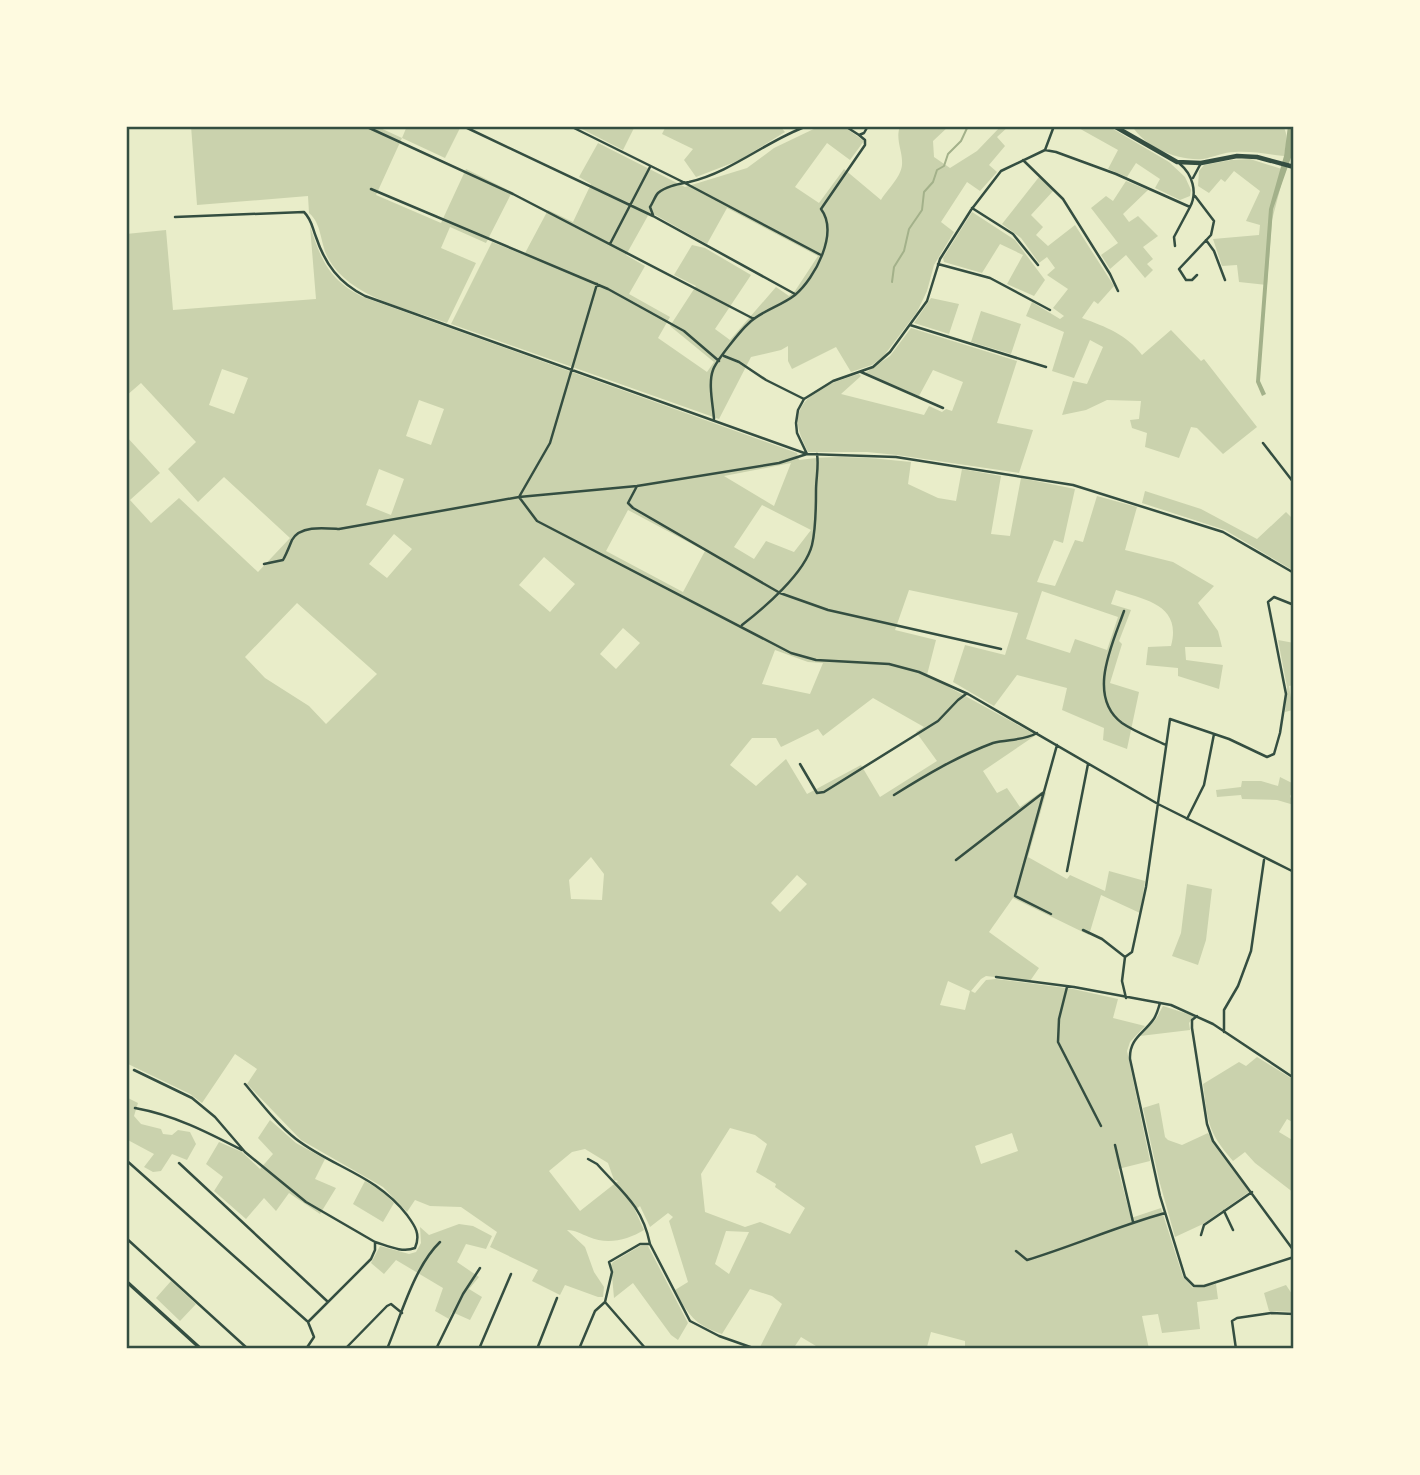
<svg xmlns="http://www.w3.org/2000/svg" width="1420" height="1475" viewBox="0 0 1420 1475" font-family="Rubik,sans-serif">
	<rect width="100%" height="100%" fill="#e9edc9"/>
	<!-- green -->
	<path fill="#cad2ad" fill-rule="evenodd" d="M191 126H376L402 138 407 126H461L445 158 402 138 376 195 441 223 466 169 512 192 486 243 450 227 441 248 476 263 447 323C407 308 350 298 328 258 320 243 322 224 309 213L308 196 197 205Z
		M576 126H635L623 150Z
		M666 126H780L785 132 740 160 696 177 684 160 693 149 662 134Z
		M820 126H843L864 141 850 160 827 143 795 187 819 203 844 169 881 200C887 190 901 177 902 165 903 151 895 140 900 126H949L933 141 934 157 950 168 977 151 1001 126H1009L997 137 1005 146 989 165 997 172 980 191 967 182 941 222 954 232 934 265 927 291 917 312 883 357 872 365 851 372 836 347 792 369 788 361V346L781 350 751 357 719 419 451 324 492 242 524 255 548 210 573 222 591 184 579 177 598 143 685 187 747 168 774 148ZM727 208 818 256 795 291 789 296 776 287 730 340 715 329 751 275 705 248 692 245 674 275 696 286 670 326 714 362 707 372 658 338 670 317 629 294 645 266 626 255 650 212 707 244Z
		M1075 126H1108L1169 162 1185 177 1191 190 1190 196 1180 200 1155 188 1160 179 1136 163 1127 177 1108 169 1118 150Z
		M1132 126H1283C1289 136 1286 145 1284 156 1267 154 1252 151 1235 152 1224 152 1214 157 1203 159 1177 161 1145 147 1132 126Z
		M1250 159 1285 170 1272 220 1267 285 1239 282 1237 265 1222 266 1213 239 1259 235 1260 225 1246 221 1260 191 1234 171 1225 182 1221 179 1209 193 1198 186 1199 171 1204 165 1231 160Z
		M1039 177 1054 190 1031 215 1043 227 1036 235 1048 246 1075 225 1114 286 1098 304 1094 301 1082 318C1106 327 1126 334 1142 355L1171 330 1201 361 1204 359 1257 427 1223 454 1197 428 1191 427 1179 458 1145 447 1147 433 1132 428 1130 420 1139 419 1141 401 1107 400 1086 410 1062 415 1073 381 1087 384 1103 347 1090 340 1074 378 1052 371 1064 332 1026 316 1032 302 1060 319 1064 316 1053 308 1068 289 1047 275 1055 268 1047 257 1039 263 1021 238 1002 224Z
		M1126 181 1148 190 1123 214 1129 222 1138 216 1158 236 1143 247 1153 259 1147 264 1153 270 1145 278 1126 255 1110 269 1101 255 1118 243 1091 208 1106 196 1113 201Z
		M972 212 1015 240 1045 280 1034 296 1007 284 1023 255 1000 244 982 273 944 262 943 258Z
		M310 226C321 260 329 280 363 297L797 453 799 460C836 454 874 458 911 462L908 484 938 498 956 501 962 469 1001 476 991 534 1010 536 1021 478 1075 489 1063 543 1054 540 1037 582 1055 586 1075 540 1083 542 1097 496 1137 507 1125 550 1173 562 1214 586 1198 603 1218 631 1222 647H1185L1186 660 1223 665 1219 689 1178 676V668L1146 665 1148 647 1171 646C1182 605 1146 600 1116 590L1111 604 1131 610 1119 641 1122 644 1110 683 1139 692 1127 749 1103 740 1104 728 1062 710 1067 688 1017 675 994 706 953 682 965 645 1005 655 1018 613 909 590 895 630 936 640 927 675 1036 735 983 771 997 793 1007 788 1020 807 1041 792 1046 793 1028 857 1067 879 1070 875 1105 891 1109 871 1145 881 1140 913 1101 895 1089 935 1013 898 989 932 1039 968 1030 981 986 976 981 979 971 991 975 993 986 980 996 979 1073 989 1118 999 1113 1018 1145 1026 1130 1042 1127 1051 1150 1161 1118 1169 1131 1218 1161 1208 1183 1277 1193 1288 1216 1284 1218 1299 1197 1302 1200 1329 1162 1333 1158 1314 1142 1316 1149 1349H965V1341L931 1332 927 1347 930 1349H821L801 1337 793 1349 760 1347 782 1304 772 1296 750 1289 722 1334C695 1325 688 1315 675 1290L688 1282 669 1221 673 1217 668 1213 650 1227 640 1206 635 1210 644 1230C628 1240 607 1245 589 1237 581 1234 576 1230 567 1230L585 1247 594 1272 604 1287 603 1297H598L565 1285 560 1295 532 1281 538 1270 490 1247 497 1232 461 1207 430 1206 415 1200 407 1212 383 1187 301 1140 247 1084 257 1069 235 1054 202 1103 190 1094 126 1063V436L160 473 130 500 151 523 179 498 258 572 290 538 224 477 198 502 168 469 196 442 141 383 126 396V234L166 230 173 310 316 299ZM222 369 248 378 234 414 209 405ZM419 400 444 409 431 445 406 436ZM791 463 774 506 724 476ZM379 469 404 479 391 515 366 505ZM762 505 811 530 794 552 766 541 754 559 734 547ZM628 510 705 551 683 592 606 551ZM394 534 412 549 387 578 369 564ZM544 557 575 584 550 612 519 585ZM1042 591 1118 617 1107 650 1075 639 1070 653 1026 639ZM297 603 377 674 326 724 309 706 265 678 245 657ZM623 628 640 643 616 669 600 654ZM775 650 808 662 823 663 810 694 762 684ZM873 698 924 727 916 732 937 761 880 797 861 765 807 794 786 759 756 786 730 765 752 738H776L781 747 818 729 823 736ZM591 857 604 874 602 900 571 899 569 880ZM797 875 807 884 780 912 771 903ZM948 981 970 991 965 1010 940 1005ZM730 1128 755 1135 767 1144 756 1172 776 1184 775 1187 805 1208 790 1234 760 1222 745 1227 705 1212 701 1174ZM1012 1133 1018 1151 981 1164 975 1146ZM585 1149 608 1163 614 1180 618 1181 580 1211 549 1171 572 1152ZM726 1231 749 1232 729 1274 715 1264Z
		M931 298 959 304 949 334 914 323Z
		M981 311 1021 324 1011 354 971 342Z
		M911 328 1017 361 997 423 1033 430 1019 473 897 455 867 452H808C804 443 799 434 798 425 795 393 836 381 859 374L861 376 841 394 924 415 929 406 942 412 946 409 952 411 963 382 933 370 919 396 865 373 890 356Z
		M1145 491 1201 509 1257 539 1286 512 1294 520V571L1225 530 1142 503Z
		M1278 640 1294 643V685L1289 686 1293 710 1285 712 1287 687Z
		M1280 777 1294 784V790L1290 796 1294 805 1277 800 1242 799 1241 795 1217 797 1216 790 1241 787 1242 781H1261L1278 786Z
		M1187 884 1212 889 1206 940 1198 965 1172 956 1181 933Z
		M1163 1006 1194 1016 1189 1023 1190 1030 1140 1036 1156 1019Z
		M1257 1057 1294 1080V1123L1287 1119 1279 1132 1294 1141V1193L1255 1163 1245 1152 1233 1161C1207 1131 1208 1122 1203 1084L1239 1062 1246 1066Z
		M126 1097 138 1103 134 1116 141 1124 161 1129 163 1134 172 1135 178 1130 190 1132 196 1144 187 1160 172 1154 161 1171 153 1172 144 1167 154 1154 126 1139Z
		M1159 1103 1165 1137 1168 1140 1182 1145 1208 1133 1249 1192 1203 1224 1175 1237 1159 1180 1143 1108Z
		M270 1120 296 1143 325 1159 315 1179 336 1188 320 1214 289 1193 276 1211 264 1198 246 1219 214 1191 223 1177 206 1164 219 1142 242 1152 260 1169 273 1154 258 1138Z
		M365 1181 382 1191 394 1203 383 1222 353 1204Z
		M459 1224 473 1226 492 1236 486 1249 466 1244 457 1262 479 1277 469 1289 482 1297 470 1320 452 1312 449 1319 435 1311 443 1288 396 1260 384 1274 371 1263 380 1246 409 1254 416 1252 421 1243 420 1227 429 1235Z
		M640 1246H648L688 1323 678 1340 671 1335 633 1283 614 1298 611 1265 613 1262Z
		M171 1281 196 1304 180 1321 156 1298Z
		M1286 1285 1294 1297V1312L1269 1311 1264 1293Z"/>
	<!-- water -->
	<path fill="#a3b18a" d="M1288 126H1294V149L1273 209 1260 381 1266 394 1262 396 1256 382 1269 209 1284 156Z"/>
	<g fill="none" stroke-linecap="round" stroke-linejoin="round">
		<!-- stream -->
		<path stroke="#a3b18a" stroke-width="2" d="M892 282 894 267 904 251 909 229 922 210 924 192 933 182 937 170 944 166 948 154 961 141 968 126"/>
		<!-- minor -->
		<path stroke="#344e41" stroke-width="2.5" d="M365 126 513 194 754 319
			M463 126 653 216 795 294
			M570 126 683 182 821 255
			M845 126 859 135 864 133 868 126
			M1045 150 1054 126
			M1023 160 1063 199 1110 274 1118 291
			M1193 178 1201 163
			M371 189 608 289 684 331 719 361
			M1195 196 1214 221 1211 235 1179 269 1186 280H1192L1197 275
			M972 208 1013 234 1038 265
			M653 215 650 207C653 203 655 196 658 193 666 186 679 184 689 182 732 172 766 141 807 126
			M175 217 304 212C312 220 312 227 316 237 325 264 339 283 365 296L807 454 896 457 1073 485 1223 532 1294 573
			M1206 240 1214 251 1225 280
			M610 244 650 167
			M1175 246 1174 237 1190 207
			M938 264 990 278 1050 310
			M597 284 550 443 519 497 537 521 791 653 816 660 889 664 919 672 968 694 1158 804 1294 872
			M910 325 1046 367
			M724 356 739 362 766 380 804 399
			M861 372 943 408
			M714 419C713 405 708 383 713 370 716 361 741 330 749 323 761 311 781 306 795 295 815 278 839 233 821 209L865 145V140L859 135
			M1263 443 1294 483
			M637 486 628 503 633 508 780 593 828 610 1001 649
			M264 564 283 560C287 553 289 547 292 540 300 525 325 528 339 529L519 497 637 486 779 463 807 454 797 433 796 423 798 410 804 399 833 381 873 367 890 352 927 301 940 259 971 210 1001 171 1045 150 1056 152 1116 174 1190 207C1198 192 1192 174 1180 164
			M1124 611C1113 643 1086 696 1122 723 1135 732 1152 738 1166 745
			M742 625C764 608 805 573 812 545 816 528 816 509 816 491 816 478 819 466 817 454
			M800 764 817 793 824 792 938 721 958 700 966 694
			M894 795C926 775 958 756 993 743 1008 739 1023 741 1037 733
			M1187 819 1204 785 1214 734
			M956 860 1044 792
			M1067 871 1088 764
			M1051 914 1015 896 1057 745
			M1083 930 1102 939 1125 957
			M1125 957 1132 952 1146 887 1170 719 1229 739 1267 757 1274 754 1280 733 1286 694 1268 602 1274 597 1294 605
			M1125 957 1122 981 1126 998
			M996 977 1074 987 1171 1005 1213 1024 1294 1078
			M1067 987 1059 1019 1058 1042 1101 1126
			M1160 1003C1158 1009 1157 1015 1153 1020 1143 1034 1129 1039 1130 1059L1160 1196 1185 1277 1194 1286H1204L1294 1257
			M1197 1016 1192 1020V1028L1207 1124 1213 1141 1294 1251
			M1224 1032V1010L1238 986 1251 951 1264 860
			M134 1070 192 1098 215 1117 245 1152 306 1202 375 1242V1250L371 1259 308 1322 314 1337 306 1349
			M245 1084C261 1103 277 1124 296 1139 334 1168 376 1175 407 1215 415 1226 421 1234 415 1248 402 1253 388 1246 375 1242
			M135 1108C174 1115 207 1132 242 1150
			M1115 1145 1133 1222
			M588 1159 597 1164C622 1192 642 1205 650 1244
			M126 1160 307 1321
			M179 1163 327 1301
			M1224 1211 1233 1230
			M1201 1235 1204 1225 1252 1192
			M126 1238 248 1349
			M1016 1251 1027 1260C1073 1246 1118 1226 1165 1213
			M605 1302 612 1272 609 1262 640 1244H650L690 1321 719 1336 756 1349
			M345 1349 387 1306 391 1304 402 1313
			M387 1349C401 1316 414 1267 440 1242
			M436 1349 463 1294 480 1268
			M479 1349 511 1274
			M537 1349 557 1298
			M579 1349 595 1311 605 1302 646 1349
			M1236 1349 1232 1321 1237 1318 1271 1313 1294 1314"/>
		<!-- tertiary -->
		<path stroke="#344e41" stroke-width="3.5" d="M126 1281 201 1349"/>
		<!-- secondary -->
		<path stroke="#344e41" stroke-width="4.5" d="M1114 126 1177 162 1201 163 1237 156 1257 157 1294 167"/>
	</g>
	<!-- border -->
	<rect width="1420" height="1475" fill="none" stroke="#fefae0" stroke-width="256"/>
	<rect x="128" y="128" width="1164" height="1219" fill="none" stroke="#344e41" stroke-width="2.5"/>
</svg>
